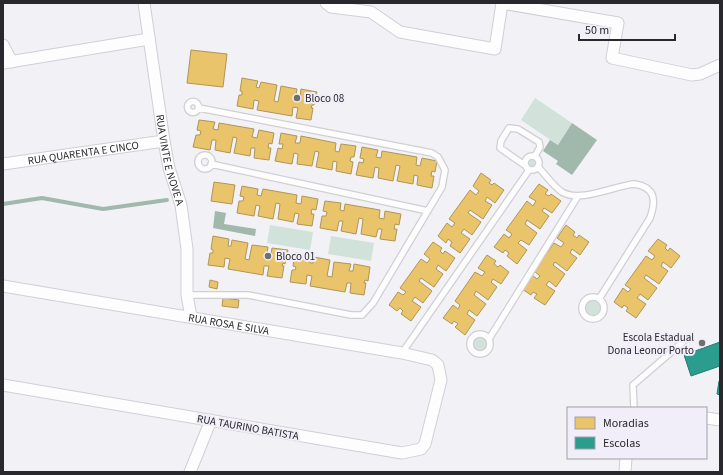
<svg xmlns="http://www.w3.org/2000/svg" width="723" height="475" viewBox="0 0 723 475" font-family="'Source Sans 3',sans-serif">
	<rect width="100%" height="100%" fill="#f2f1f6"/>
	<!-- green -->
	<path fill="#d0e2da" d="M535 98 572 123 558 145 521 120Z
		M525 163a7 7 0 1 1 14 0a7 7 0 1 1-14 0Z
		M270 225 313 232 310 250 267 243Z
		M331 236 374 243 371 261 328 254Z
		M582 308a11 11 0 1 1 22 0a11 11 0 1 1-22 0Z
		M470 344a10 10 0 1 1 20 0a10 10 0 1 1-20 0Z"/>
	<!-- water -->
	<path fill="#a1b8ac" d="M572 123 597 140 572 175 556 164 558 161 543 151 550 140 558 145Z
		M215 211 226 213 224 224 256 229 255 236 213 228Z"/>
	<!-- homes -->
	<path fill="#e9c46a" stroke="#af9557" d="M191 50 227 54 223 87 187 83Z
		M242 78 258 81 256 87 259 88 261 82 277 85 274 101 278 102 281 86 297 89 296 95 300 96 301 89 317 92 314 105H312L311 108H313L311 120 296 118 298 108 293 107 292 116 257 110 259 101 254 100 253 109 237 106 239 95H242V91H240Z
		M199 120 215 122 213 129 218 130 219 123 254 129 252 137 257 138 259 130 274 133 272 144 269 143 268 148H271L269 160 254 158 255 148H251L250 156 234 153 237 138 233 137 230 153 215 150 216 140H212L210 150 193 147 196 135H200L201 131 197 130Z
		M281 133 297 136 295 143H300L301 136 336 143 335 151 339 152 341 144 356 146 354 157H351L350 161 353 162 351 174 336 171 337 162 333 161 332 170 316 167 319 152 315 151 312 166 297 164 298 154 294 153 292 164 275 161 278 148 282 149 283 144H279Z
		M362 147 378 150 376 157 381 158 382 151 417 157 416 165 420 166 422 158 437 161 435 172 432 171 431 176H434L432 188 417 185 418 176 414 175 413 184 397 181 400 166 396 165 393 181 378 178 379 168 375 167 373 178 356 175 359 162 363 163 364 159 360 158Z
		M481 173 491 180 489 183 492 185 494 183 504 190 495 203 487 197 485 201 492 205 483 219 470 210 468 213 481 222 472 235 464 229 461 233 470 239 460 253 450 246 452 242 448 239 446 243 438 236 447 223 452 227 455 223 449 219 470 190 476 195 479 191 473 186Z
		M214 182 235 185 232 204 211 201Z
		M539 184 548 190 545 194 549 196 551 194 561 201 552 213 544 208 542 211 549 216 540 229 527 220 525 224 537 233 529 245 521 240 518 243 527 250 517 264 507 256 509 253 505 250 503 253 494 247 504 234 509 238 512 234 506 230 527 201 533 206 536 201 529 197Z
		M242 186 258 189 257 195 261 196 263 189 297 195 296 203 301 204 302 196 318 199 316 210 312 209 311 214H314L312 226 297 224 299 214 295 213 293 222 278 219 280 204 276 203 273 219 258 216 260 206 256 205 254 216 237 213 239 201H243L244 197 240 196Z
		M325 201 341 203 340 210 344 211 345 204 380 210 379 218 384 219 385 211 401 214 399 225 395 224 394 229H397L395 241 380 239 382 229H378L376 237 361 234 363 219 359 218 356 234 341 231 343 221H339L337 231 320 228 322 216H326L327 212 323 211Z
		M566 225 575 232 573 235 577 238 579 235 589 242 580 255 572 249 570 253 577 258 567 271 555 262 553 265 565 274 556 287 549 281 546 285 555 291 545 305 534 298 537 294 533 292 531 295 522 289 532 275 537 279 540 276 534 271 554 243 561 247 564 243 557 238Z
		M213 236 229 239 228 246H231L232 240 248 243 245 259 249 260 252 245 268 247 267 254H271L272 248 288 250 285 264 283 263 282 266H284L282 278 267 276 269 266H264L263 275 228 269 230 259 225 258 224 267 208 265 210 253H213V250L211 249Z
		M658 239 667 245 665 248 668 251 670 248 680 256 671 268 663 262 661 266 668 271 659 284 646 275 644 278 657 288 648 300 640 294 637 298 646 304 636 318 626 311 628 308 624 305 622 308 614 302 623 288 628 292 631 289 625 285 646 256 652 260 655 256 648 251Z
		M433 242 442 248 440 251 443 254 445 251 455 258 446 271 438 265 436 269 443 274 434 287 421 278 419 281 432 291 423 303 415 297 412 301 421 307 411 321 401 314 403 311 400 308 397 311 389 305 398 292 403 295 406 292 400 288 421 259 427 263 430 259 424 254Z
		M295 253 311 256 310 263H313L314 257 330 260 327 276 332 277 334 262 351 264 349 271H353L354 264 370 267 368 281 365 280 364 283H366L364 295 350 293 351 283H347L345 292 310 286 312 276 307 275 306 284 290 282 292 270H295L296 267 293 266Z
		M487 255 496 261 494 264 498 267 500 265 509 272 501 284 493 279 491 282 497 287 488 300 476 291 474 295 486 304 477 316 469 310 467 314 475 320 465 335 455 327 458 324 454 321 452 324 443 318 453 305 458 309 460 305 455 301 475 272 482 276 485 272 478 268Z
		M210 280 218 282 217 289 209 287Z
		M223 298 239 300 238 308 222 306Z"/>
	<!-- schools -->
	<path fill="#2a9d8f" stroke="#2a7a71" d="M720 342V366L691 376 684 355Z
		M719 381H720V395L717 394Z"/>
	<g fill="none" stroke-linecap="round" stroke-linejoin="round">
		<!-- stream -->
		<path stroke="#a1b8ac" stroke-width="4" d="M3 204 42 198 103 209 167 200"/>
		<defs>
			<path id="lane" d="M187.5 107a5.5 5.5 0 1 1 11 0a5.5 5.5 0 1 1-11 0Z
				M198 162a7 7 0 1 1 14 0a7 7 0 1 1-14 0Z
				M525 163a7 7 0 1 1 14 0a7 7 0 1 1-14 0Z
				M211 164 428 211
				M526 166 500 148 501 141 509 128 518 129 539 142 540 147 535 156
				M538 167C546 175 553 186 562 192 580 203 614 186 634 184 656 187 656 201 650 218L599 299
				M187 295H248L351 315H362L373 303 442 187 445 170 438 157 432 153 199 108
				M582 308a11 11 0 1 1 22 0a11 11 0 1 1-22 0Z
				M470 344a10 10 0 1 1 20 0a10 10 0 1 1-20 0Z
				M489 339 578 196
				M402 353 529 170
				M634 408 633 385 683 342"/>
			<g id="street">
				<path id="s1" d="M144 3 164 141 169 168 181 205 187 249V295L191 317"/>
				<path d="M326 3 331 7 371 12 400 32 495 49 502 3 618 23 612 58 692 75 700 74 720 65"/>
				<path d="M3 45 12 62"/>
				<path d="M3 63 149 39"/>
				<path id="s2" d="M3 164 164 141"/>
				<path id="s3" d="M3 286 402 353 432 360 438 365 441 380 425 444 421 449 402 453 3 385"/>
				<path d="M706 418 720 420"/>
				<path d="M190 472 211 420"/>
				<path d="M625 472 626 458"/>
			</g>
		</defs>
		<!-- lane casing -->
		<use href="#lane" stroke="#d0cfd3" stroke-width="8"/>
		<!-- street casing -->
		<use href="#street" stroke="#d0cfd3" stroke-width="13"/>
		<!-- lane -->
		<use href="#lane" stroke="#fdfdfe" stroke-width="5.5"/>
		<!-- street -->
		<use href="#street" stroke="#fdfdfe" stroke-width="11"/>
	</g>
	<!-- markers -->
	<g fill="#6f6e73" stroke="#f1eef9" stroke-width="1.5">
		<circle cx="297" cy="98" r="4"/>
		<circle cx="268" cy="256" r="4"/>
		<circle cx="702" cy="343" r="4"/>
	</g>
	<g text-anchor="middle" stroke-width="4" stroke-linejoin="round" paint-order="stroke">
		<!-- poi labels -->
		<g font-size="11" fill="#29282c" stroke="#f1eef9" text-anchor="start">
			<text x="305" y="102">Bloco 08</text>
			<text x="276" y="260">Bloco 01</text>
			<text x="694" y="341" text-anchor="end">Escola Estadual<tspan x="694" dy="13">Dona Leonor Porto</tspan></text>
		</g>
		<!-- street labels -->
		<g font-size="11" fill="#29282c" stroke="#f1eef9">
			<text dy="4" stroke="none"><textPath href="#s2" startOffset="81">RUA QUARENTA E CINCO</textPath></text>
			<text dy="4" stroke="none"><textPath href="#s1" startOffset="159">RUA VINTE E NOVE A</textPath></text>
			<text dy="4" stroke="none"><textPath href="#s3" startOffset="229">RUA ROSA E SILVA</textPath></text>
			<text transform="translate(248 427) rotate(10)" y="4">RUA TAURINO BATISTA</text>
		</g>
	</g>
	<!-- border -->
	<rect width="723" height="475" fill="none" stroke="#29282c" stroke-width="8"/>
	<!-- legend -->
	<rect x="567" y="407" width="140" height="52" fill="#f1eef9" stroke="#a19fa7"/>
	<rect x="575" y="417" width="20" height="12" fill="#e9c46a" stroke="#a19fa7"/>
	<text x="603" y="427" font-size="12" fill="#29282c">Moradias</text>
	<rect x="575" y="437" width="20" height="12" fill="#2a9d8f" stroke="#a19fa7"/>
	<text x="603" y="447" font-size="12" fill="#29282c">Escolas</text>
	<!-- scale -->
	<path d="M579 34v6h96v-6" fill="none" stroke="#29282c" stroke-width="2"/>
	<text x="585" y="34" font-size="12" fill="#29282c" stroke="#f1eef9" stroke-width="3" paint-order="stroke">50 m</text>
</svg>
